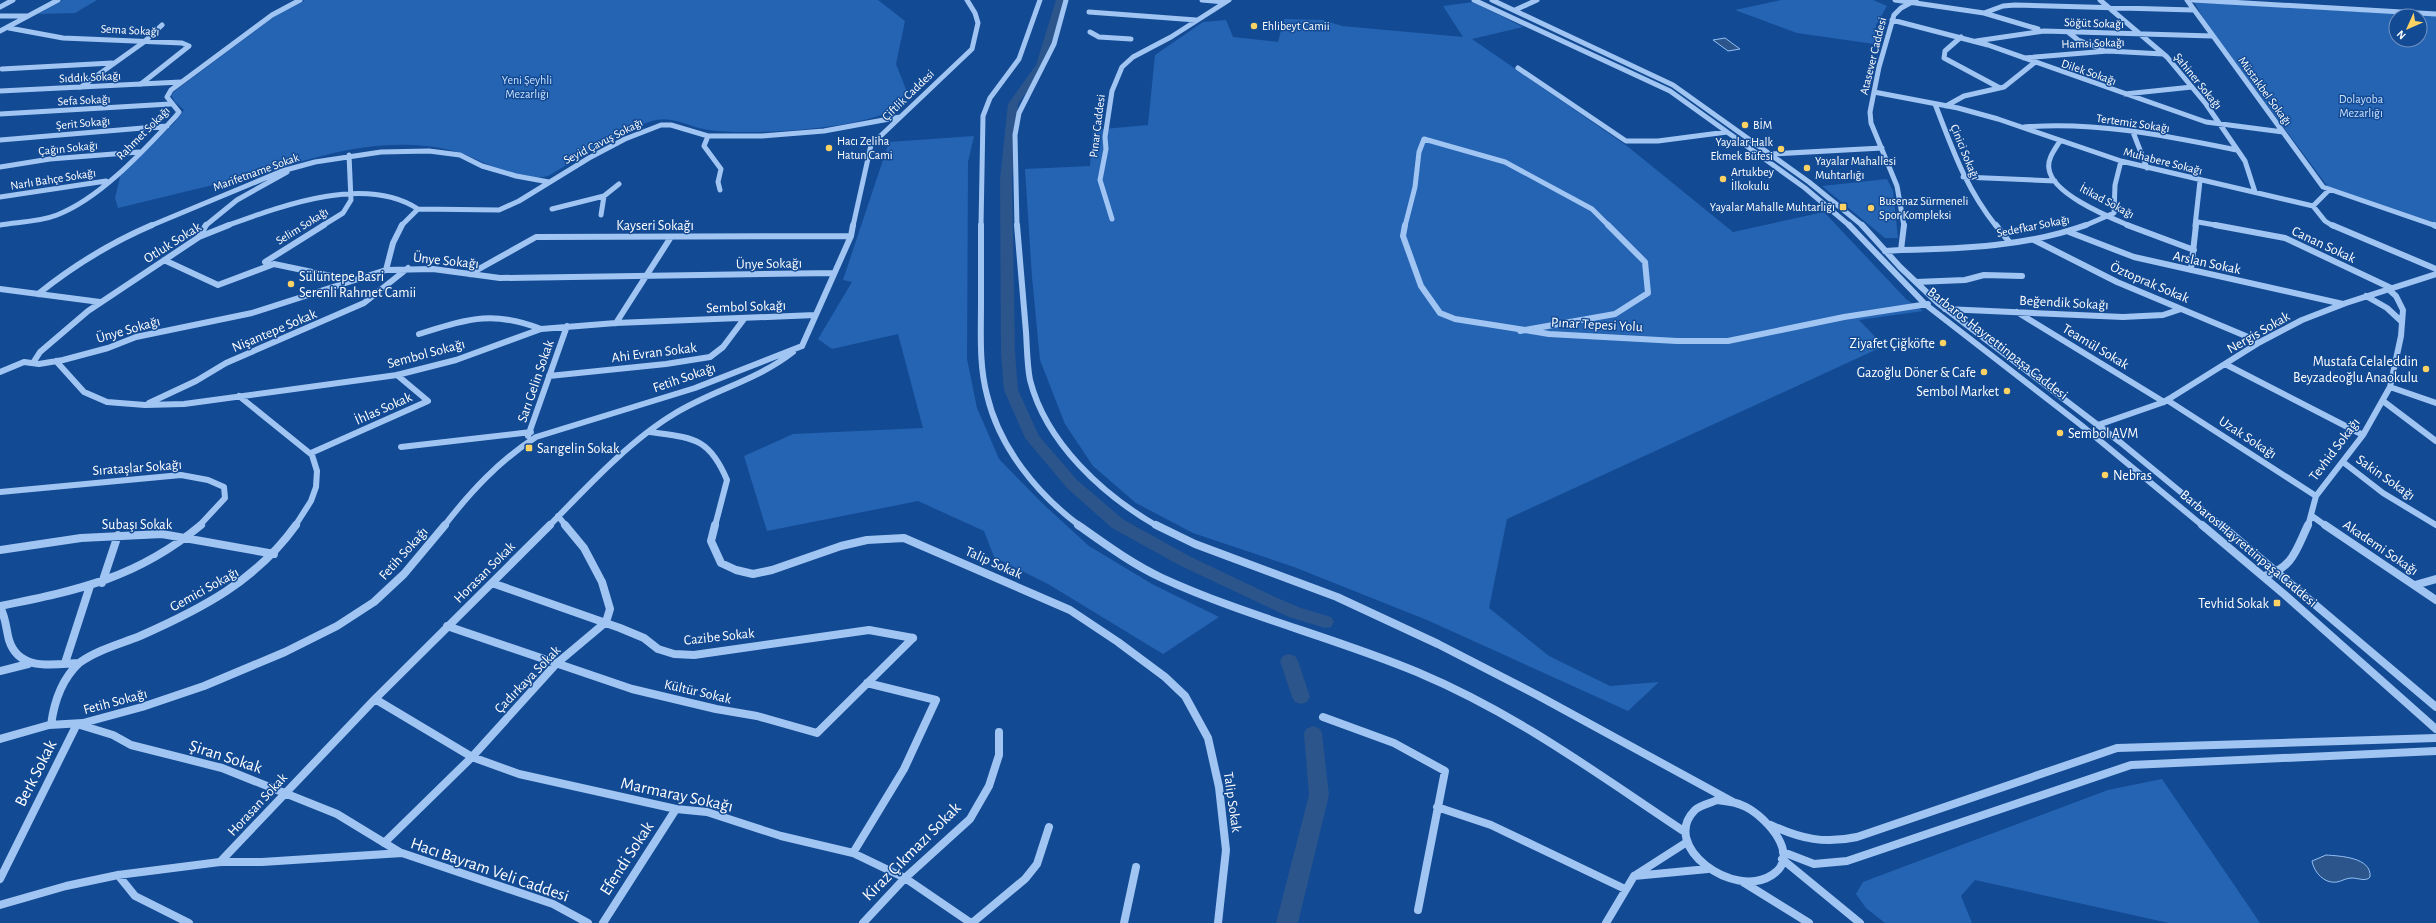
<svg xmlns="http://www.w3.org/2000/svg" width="2436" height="923" viewBox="0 0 2436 923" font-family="'Alegreya Sans',sans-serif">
	<rect width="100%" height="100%" fill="#134a94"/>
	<!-- green -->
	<path fill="#2564b3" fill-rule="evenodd" d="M63 0H97L75 13 38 14Z
		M305 0H878L905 21 896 64 907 92C905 99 902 105 895 109 860 129 751 136 709 130 692 128 674 116 656 120 626 127 576 160 548 176 511 184 482 157 450 150 374 133 298 161 228 187L221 183 118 208 115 198 121 173 174 123 184 110 175 102 171 95 175 91 279 13Z
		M1781 0H1873L1887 6 1876 25 1874 44 1797 33 1735 10Z
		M1473 2 1523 27 1472 39 1627 146 1733 232 1824 212 1906 299 1923 311 1859 320 1884 346 1507 519 1489 608 1549 656 1610 686 1659 682 1628 711 1427 620 1294 567 1193 533 1136 503 1093 466 1065 424 1040 360 1032 277 1025 169 1090 166 1093 130 1148 125 1155 55 1203 22 1226 20 1233 37 1278 42 1284 19 1323 20 1342 26 1463 37 1443 6Z
		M2194 2 2436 16V223L2328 187 2206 23ZM2396 16H2420V40H2396Z
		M974 136 968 162 967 359 977 408 999 459 1043 504 1089 546 1152 584 1219 617 1163 654 1048 584 994 557 984 531 918 501 767 531 744 456 793 434 923 428 898 334 832 349 818 339 852 282 843 280 889 142Z
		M1887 179 1893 191 1898 238H1885L1822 186Z
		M2162 779 2260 923H2169L1975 880 1961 896 1972 923H1885L1866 908 1856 894 1863 882 2108 790Z"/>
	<!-- water -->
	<path fill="#2b558b" stroke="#93c0f5" d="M1725 38 1740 49 1728 51 1713 40Z
		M2326 855C2339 856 2372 857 2370 877 2366 882 2358 878 2352 878 2346 878 2342 881 2337 882 2324 884 2314 872 2312 861Z"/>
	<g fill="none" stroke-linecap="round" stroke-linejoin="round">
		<!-- canal -->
		<path fill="#2b558b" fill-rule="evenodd" d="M1056 0H1064L1046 65 1018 104 1012 179 1015 352 1018 390 1039 436 1077 480 1124 520 1191 557 1275 597 1301 608 1331 617 1334 622 1331 627 1325 628 1289 617 1179 565 1112 528 1067 488 1025 438 1004 390 1001 352 1000 179 1008 104 1036 65Z
			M1289 654 1295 656 1298 661 1310 697 1307 702 1301 704 1295 702 1292 697 1280 661 1283 656Z
			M1313 726 1320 729 1322 734 1329 795 1298 923H1276L1309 795 1304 734 1306 729Z"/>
		<!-- minor-far2 -->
		<path stroke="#a1c5f2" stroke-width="5" d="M1202 0 1225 2
			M1474 0 1670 91 1805 188 1850 226
			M1492 0 1673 85 1809 182 1863 226
			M1895 0 1984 13 2038 29
			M2100 0 2167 57 2206 104 2245 161 2255 192
			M2187 0 2323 187 2436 226
			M2193 0 2436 14
			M0 7 13 0
			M1515 10 1537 0
			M1089 12 1196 20
			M1984 13 2003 6 2015 5 2193 10
			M0 16H28
			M1892 20 1988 45 2206 122 2283 132
			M9 28 63 38 182 43 189 46 141 84
			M0 31 58 0
			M1090 32 1099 37 1131 39
			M2068 32 2078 40 2102 49
			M1961 37 1945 51 1944 58 2000 88
			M1976 41 2044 31 2212 36
			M2024 58 2108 51 2163 54
			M1518 68 1626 141H1658L1727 132
			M2 69 112 63
			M81 87 144 42 162 25
			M0 91 181 82
			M1874 92 1958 108 1998 119 2121 161 2313 206 2325 221 2333 226
			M2125 94 2192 87
			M1935 104C1953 150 1965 187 1996 226
			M1946 106 1964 96 2004 87 2034 63
			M0 114 170 104
			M2024 127C2096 121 2167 136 2237 150
			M2133 132 2147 168
			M708 136 704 146 721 169 718 182 720 190
			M0 140 167 126
			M2060 141C2055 149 2047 159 2049 169 2052 194 2109 217 2130 226
			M1771 154 1882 148
			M0 167 50 159 139 152
			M1963 177 2055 181
			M0 197 106 181
			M2313 206 2329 190
			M418 209 499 210 519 201 589 158 625 139 661 125H671L708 136H762L824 131 900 117
			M552 209 604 196 619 184
			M601 215 604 196
			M1112 219 1100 180 1106 149 1105 137 1112 91 1122 67 1133 57 1171 37 1229 0
			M2198 222 2221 226
			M0 225C19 222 39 222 57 215 101 198 144 150 176 116L179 112 167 97 171 90 272 15 300 0
			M150 226 282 171 315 162 381 152 429 151 460 155 482 166 516 176 549 182
			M205 226 237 200 287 172
			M226 226C281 206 365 174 418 209L401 226
			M322 226 343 213 351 200 349 155
			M853 226 871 145 972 49 978 23 975 13 967 0
			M981 226 983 116 990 98 1019 59 1040 0
			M1017 226 1015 135 1019 113 1054 44 1066 0
			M1405 226 1415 187 1419 152 1424 139 1505 162 1592 209 1609 226
			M1904 226 1897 186 1871 123 1870 112 1879 67 1894 15 1901 8 1916 0
			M2084 226 2114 213 2115 185 2121 161
			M2195 226 2200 181"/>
		<!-- minor-far1 -->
		<path stroke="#a1c5f2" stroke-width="6" d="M981 225C981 251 981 278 981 304 981 334 979 365 987 395 999 447 1037 494 1080 526
			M1017 225C1020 261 1023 296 1026 332 1027 347 1027 365 1030 380 1046 443 1103 495 1157 526
			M1405 225 1403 236 1421 286 1440 313 1455 319 1525 330
			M1849 225 1925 304 2081 425 2203 526
			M1862 225 1900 267 1938 303 2120 442 2222 526
			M1996 225 2010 243
			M2127 225 2194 250
			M2215 225 2285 238 2391 288
			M2332 225 2436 269
			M2434 225 2436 226
			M2069 232 2134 257 2343 304
			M199 237 206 225
			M2034 240 2117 282 2260 342
			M1901 250C1963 249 2028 246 2086 225
			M1885 251 1901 250 1904 225
			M164 260 218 285 274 264 350 280
			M269 264 265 262 324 225
			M386 270 393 243 402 225
			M2191 270 2196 225
			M470 274 536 237 851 236
			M1916 282 1965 280 1984 275 2022 276
			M0 289 100 302
			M38 294C73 266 110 243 152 225
			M2366 296 2387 308 2401 321
			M1945 309 2123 317 2163 315 2181 309
			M2017 312 2164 402
			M616 323 671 237
			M1525 330 1549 334 1677 341H1728L1844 317 1928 304
			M1525 330 1615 314 1648 293 1645 262 1608 225
			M1520 331 1525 330
			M419 334C468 319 492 310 541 329
			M802 346 851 236 853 225
			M56 361 84 392 107 402 145 405 184 404 397 375 456 360 541 329 616 323 815 315
			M33 363 40 352 88 311 199 237 229 225
			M2225 364 2363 435
			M0 372 24 362 39 364 63 360 108 348 136 337 252 313 386 270 433 269 500 278 834 273
			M549 376 666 364 710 357 723 347 744 319
			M2390 387 2436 403
			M239 396 312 455 317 471 316 487 311 501 295 526
			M2167 400 2316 496
			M2383 401 2436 441
			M149 403 196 381 226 363 364 303 408 268
			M2098 425 2164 402 2260 342 2302 320 2346 303 2436 274
			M650 432C693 438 709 437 727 480L715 526
			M528 436 567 326
			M401 447 531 432
			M311 453 428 401 397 375
			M2343 462 2383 493 2436 525
			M0 492 181 475 208 480 224 487 225 498 199 526
			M558 516 566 526
			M2312 516 2326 526
			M444 526C471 491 499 461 536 437L695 388 802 346
			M549 526C586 488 629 441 674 414 713 390 756 381 793 352
			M2308 526 2316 496 2363 435 2390 387 2401 336 2403 310 2396 296 2388 289"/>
		<!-- minor -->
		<path stroke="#a1c5f2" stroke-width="8" d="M715 525 711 541 721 563 736 570 753 574 772 570 841 546 867 540 904 538 1070 610 1118 642 1165 677 1185 696 1208 738 1219 787 1226 850 1218 923
			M1078 525C1105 544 1132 564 1162 578 1245 616 1333 637 1417 672 1517 714 1596 773 1685 832
			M1156 525 1195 544 1337 597 1438 644 1537 695 1733 802
			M2202 525 2285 595 2436 729
			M2221 525 2436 707
			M2325 525 2436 600
			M0 550 81 538 162 534 274 554
			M2264 576C2293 568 2296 550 2308 525
			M102 583 118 535
			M492 583 620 628 644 638 658 649 674 654 694 655 869 630 913 638
			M2415 585 2436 579
			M0 606C79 590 137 578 201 525
			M0 607C6 618 6 629 9 640 19 672 53 664 79 663
			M447 626 632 689 716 709 757 716 817 733 913 638
			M65 663 90 586
			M0 671 28 664
			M375 699 472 757 519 774 676 809 707 812 781 836 853 853 905 878 971 923
			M1323 717 1394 743 1445 771 1418 910
			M51 725C54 702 62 679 79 663 97 650 120 644 140 636 201 609 256 581 296 525
			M0 739 49 725 83 723 142 707 204 686 285 652 337 626 374 602 404 574 445 525
			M1717 800C1727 801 1737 802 1746 807 1767 818 1802 856 1772 875 1734 900 1659 846 1695 810 1700 805 1711 803 1717 800Z
			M1437 807 1491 825 1625 889
			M1771 825C1801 839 1825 844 1857 837L2117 748 2436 738
			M1687 842 1634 876 1708 869
			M384 843 472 757 556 664 606 622 610 609 602 582 584 548 565 525
			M1783 852 1814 864 1847 861 2131 765 2436 751
			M853 853 904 769 936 700 867 683
			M1782 859 1860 923
			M220 862 375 699 550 525
			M118 875 135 896 189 923
			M0 879 77 724 113 735 131 745 222 768 337 814 401 853
			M1743 882 1809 923
			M0 905 66 886 118 875 220 862H262L402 853 553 904 588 923
			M603 923 676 809
			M863 923 905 878 970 819 989 786 999 755V732
			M972 923 1025 879 1037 864 1049 827
			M1124 923 1136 867
			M1606 923 1634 876"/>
	</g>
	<!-- markers -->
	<g fill="#ffd363" stroke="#134a94" stroke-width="1.5">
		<circle cx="1254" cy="26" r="4"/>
		<circle cx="1745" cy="125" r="4"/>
		<circle cx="829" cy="148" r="4"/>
		<circle cx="1781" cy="149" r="4"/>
		<circle cx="1807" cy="168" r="4"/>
		<circle cx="1723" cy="179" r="4"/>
		<rect x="1839" y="203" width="8" height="8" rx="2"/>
		<circle cx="1871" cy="208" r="4"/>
		<circle cx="291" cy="284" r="4"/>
		<circle cx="1943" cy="343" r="4"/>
		<circle cx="2426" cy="369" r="4"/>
		<circle cx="1984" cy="372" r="4"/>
		<circle cx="2007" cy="391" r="4"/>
		<circle cx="2060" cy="433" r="4"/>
		<rect x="525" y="444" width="8" height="8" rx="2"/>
		<circle cx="2105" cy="475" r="4"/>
		<rect x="2273" y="599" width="8" height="8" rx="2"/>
	</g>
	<g text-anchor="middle" stroke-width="3" stroke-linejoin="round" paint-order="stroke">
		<!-- far-street labels -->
		<g font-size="12" fill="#fff" stroke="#134a94">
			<text transform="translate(2094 23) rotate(2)" y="4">Söğüt Sokağı</text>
			<text transform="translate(130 30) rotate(3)" y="4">Sema Sokağı</text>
			<text transform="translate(2093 43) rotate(-2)" y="4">Hamsi Sokağı</text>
			<text transform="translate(1873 56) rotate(-76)" y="4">Atasever Caddesi</text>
			<text transform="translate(2089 72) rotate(19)" y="4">Dilek Sokağı</text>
			<text transform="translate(90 77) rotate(-3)" y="4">Sıddık Sokağı</text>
			<text transform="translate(2198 81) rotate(51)" y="4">Şahiner Sokağı</text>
			<text transform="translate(2265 91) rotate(54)" y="4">Müstakbel Sokağı</text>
			<text transform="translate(908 95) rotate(-44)" y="4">Çiftlik Caddesi</text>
			<text transform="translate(84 100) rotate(-3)" y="4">Sefa Sokağı</text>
			<text transform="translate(83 123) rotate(-5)" y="4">Şerit Sokağı</text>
			<text transform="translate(2133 123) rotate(8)" y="4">Tertemiz Sokağı</text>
			<text transform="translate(1097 126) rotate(-83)" y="4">Pınar Caddesi</text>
			<text transform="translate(143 133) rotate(-45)" y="4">Rahmet Sokağı</text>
			<text transform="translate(603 141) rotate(-27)" y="4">Seyid Çavuş Sokağı</text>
			<text transform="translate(68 148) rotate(-6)" y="4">Çağın Sokağı</text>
			<text transform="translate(1965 152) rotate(68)" y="4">Çinici Sokağı</text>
			<text transform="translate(2163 161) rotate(14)" y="4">Muhabere Sokağı</text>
			<text transform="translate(256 172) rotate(-20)" y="4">Marifetname Sokak</text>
			<text transform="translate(53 179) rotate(-9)" y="4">Narlı Bahçe Sokağı</text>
			<text transform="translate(2107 201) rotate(28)" y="4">İtikad Sokağı</text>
			<text transform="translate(302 226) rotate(-32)" y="4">Selim Sokağı</text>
			<text transform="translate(2033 226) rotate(-11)" y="4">Sedefkar Sokağı</text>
		</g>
		<!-- far-poi labels -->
		<g font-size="12" fill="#fff" stroke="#134a94" text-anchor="start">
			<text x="1262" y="30">Ehlibeyt Camii</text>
			<text x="1753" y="129">BİM</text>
			<text x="837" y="145">Hacı Zeliha<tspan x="837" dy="14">Hatun Cami</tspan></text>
			<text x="1773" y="146" text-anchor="end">Yayalar Halk<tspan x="1773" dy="14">Ekmek Büfesi</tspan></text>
			<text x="1815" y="165">Yayalar Mahallesi<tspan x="1815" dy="14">Muhtarlığı</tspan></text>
			<text x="1731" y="176">Artukbey<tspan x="1731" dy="14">İlkokulu</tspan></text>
			<text x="1879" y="205">Busenaz Sürmeneli<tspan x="1879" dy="14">Spor Kompleksi</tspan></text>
			<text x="1835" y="211" text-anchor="end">Yayalar Mahalle Muhtarlığı</text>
		</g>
		<!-- far-park labels -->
		<g font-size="12" fill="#c9e0fd" stroke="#134a94">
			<text x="527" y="84">Yeni Şeyhli<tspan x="527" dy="14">Mezarlığı</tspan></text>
			<text x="2361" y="103">Dolayoba<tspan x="2361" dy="14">Mezarlığı</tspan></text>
		</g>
		<!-- street labels -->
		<g font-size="14" fill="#fff" stroke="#134a94">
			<text x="655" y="230">Kayseri Sokağı</text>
			<text transform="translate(172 242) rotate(-32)" y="5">Otluk Sokak</text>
			<text transform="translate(2324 244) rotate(25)" y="5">Canan Sokak</text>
			<text transform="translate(446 260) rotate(6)" y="5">Ünye Sokağı</text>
			<text transform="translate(2207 262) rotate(12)" y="5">Arslan Sokak</text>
			<text transform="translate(769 263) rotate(-1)" y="5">Ünye Sokağı</text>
			<text transform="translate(2150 282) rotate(23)" y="5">Öztoprak Sokak</text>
			<text transform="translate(2064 302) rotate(3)" y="5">Beğendik Sokağı</text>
			<text transform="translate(746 306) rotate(-2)" y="5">Sembol Sokağı</text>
			<text transform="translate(1597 324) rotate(3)" y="5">Pınar Tepesi Yolu</text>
			<text transform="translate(128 329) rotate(-16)" y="5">Ünye Sokağı</text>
			<text transform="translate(274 330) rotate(-23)" y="5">Nişantepe Sokak</text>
			<text transform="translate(2258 332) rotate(-30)" y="5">Nergis Sokak</text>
			<text transform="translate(1998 343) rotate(38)" y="5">Barbaros Hayrettinpaşa Caddesi</text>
			<text transform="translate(2096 346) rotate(31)" y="5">Teamül Sokak</text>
			<text transform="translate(654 352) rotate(-7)" y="5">Ahi Evran Sokak</text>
			<text transform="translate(426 353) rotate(-15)" y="5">Sembol Sokağı</text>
			<text transform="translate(684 377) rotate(-19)" y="5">Fetih Sokağı</text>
			<text transform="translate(535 381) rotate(-71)" y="5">Sarı Gelin Sokak</text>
			<text transform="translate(383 408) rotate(-24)" y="5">İhlas Sokak</text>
			<text transform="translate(2248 437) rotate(33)" y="5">Uzak Sokağı</text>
			<text transform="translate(2334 449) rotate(-53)" y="5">Tevhid Sokağı</text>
			<text transform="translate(137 467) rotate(-4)" y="5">Sırataşlar Sokağı</text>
			<text transform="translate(2386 477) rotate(35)" y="5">Sakin Sokağı</text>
			<text x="137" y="529">Subaşı Sokak</text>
			<text transform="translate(2381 547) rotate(34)" y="5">Akademi Sokağı</text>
			<text transform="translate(2249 548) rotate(40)" y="5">Barbaros Hayrettinpaşa Caddesi</text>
			<text transform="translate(403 553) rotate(-48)" y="5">Fetih Sokağı</text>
			<text transform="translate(994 562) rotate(24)" y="5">Talip Sokak</text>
			<text transform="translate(484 572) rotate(-45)" y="5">Horasan Sokak</text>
			<text transform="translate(204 589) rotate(-29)" y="5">Gemici Sokağı</text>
			<text transform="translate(719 636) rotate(-6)" y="5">Cazibe Sokak</text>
			<text transform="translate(527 679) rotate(-46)" y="5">Çadırkaya Sokak</text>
			<text transform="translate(698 691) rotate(13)" y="5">Kültür Sokak</text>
			<text transform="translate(115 701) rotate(-15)" y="5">Fetih Sokağı</text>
			<text transform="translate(1233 802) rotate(82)" y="5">Talip Sokak</text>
			<text transform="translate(257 804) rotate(-47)" y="5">Horasan Sokak</text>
		</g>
		<!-- poi labels -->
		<g font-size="14" fill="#fff" stroke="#134a94" text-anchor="end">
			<text x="299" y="281" text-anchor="start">Sülüntepe Basri<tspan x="299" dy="16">Serenli Rahmet Camii</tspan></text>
			<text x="1935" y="348">Ziyafet Çiğköfte</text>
			<text x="2418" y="366">Mustafa Celaleddin<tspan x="2418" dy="16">Beyzadeoğlu Anaokulu</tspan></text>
			<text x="1976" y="377">Gazoğlu Döner &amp; Cafe</text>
			<text x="1999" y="396">Sembol Market</text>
			<text x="2068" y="438" text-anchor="start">Sembol AVM</text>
			<text x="537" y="453" text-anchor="start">Sarıgelin Sokak</text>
			<text x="2113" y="480" text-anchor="start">Nebras</text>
			<text x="2269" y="608">Tevhid Sokak</text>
		</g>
		<!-- near-street labels -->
		<g font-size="17" fill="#fff" stroke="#134a94">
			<text transform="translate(226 756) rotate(18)" y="6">Şiran Sokak</text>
			<text transform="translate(35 773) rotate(-63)" y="6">Berk Sokak</text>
			<text transform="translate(677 794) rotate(12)" y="6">Marmaray Sokağı</text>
			<text transform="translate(911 851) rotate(-45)" y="6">Kiraz Çıkmazı Sokak</text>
			<text transform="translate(626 858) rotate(-57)" y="6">Efendi Sokak</text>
			<text transform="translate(490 869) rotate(19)" y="6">Hacı Bayram Veli Caddesi</text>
		</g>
	</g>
	<!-- north arrow -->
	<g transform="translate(2408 28) rotate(225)"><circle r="19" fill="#134a94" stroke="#7192bf"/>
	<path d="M0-3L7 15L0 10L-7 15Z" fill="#ffd363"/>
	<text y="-6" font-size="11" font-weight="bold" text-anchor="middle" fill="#ffffff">N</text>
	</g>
</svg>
